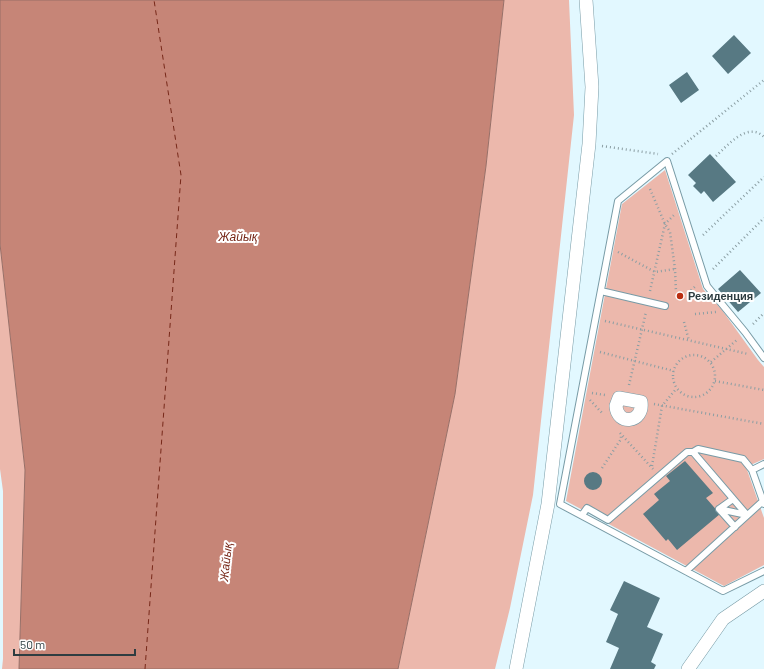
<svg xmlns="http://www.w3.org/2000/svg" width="764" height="669" viewBox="0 0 764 669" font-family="Barlow,sans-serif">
	<rect width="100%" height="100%" fill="#e2f8ff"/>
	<!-- green -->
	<path fill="#ecb8ac" d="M504 0H569L574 115 533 495 510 608 495 669H398L455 394 486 166Z
		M665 170 703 289 722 310 758 360 764 367V459L746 467 764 518V565L724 586 566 501 622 204Z
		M0 244 25 470 19 669H2L3 659V491L0 469Z"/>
	<!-- water -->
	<path fill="#c68577" stroke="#986f67" d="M0 0H504L486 166 455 394 398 669H19L25 470 0 244Z"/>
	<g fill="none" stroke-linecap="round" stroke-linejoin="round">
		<!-- ferry -->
		<path stroke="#772819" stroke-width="1" stroke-dasharray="5 4" stroke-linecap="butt" d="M145 669 181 175 154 0"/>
	</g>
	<!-- building -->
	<path fill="#577983" d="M734 35 751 53 728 74 712 56Z
		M687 72 699 90 681 103 669 85Z
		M710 154 736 182 713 202 704 191 701 194 693 186 696 183 688 175Z
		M740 270 761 293 738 312 718 289Z
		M685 461 713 493 706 498 720 514 677 550 668 539 666 541 643 514 659 500 654 494 670 481 666 476Z
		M584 481a9 9 0 1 1 18 0a9 9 0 1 1-18 0Z
		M624 581 660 598 647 627 663 634 651 662 656 665 654 669H610L619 648 606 642 618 614 610 610Z"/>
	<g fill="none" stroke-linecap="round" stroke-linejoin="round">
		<defs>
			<path id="lane" d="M601 291 665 306
				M764 358 745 332 707 286 667 161 618 201 560 504 723 591 764 571
				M693 452 747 515
				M764 464 752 470 764 504
				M733 499 719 509 735 527
				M719 509 747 515
				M582 515 587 508 608 520 687 452H693L698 449 743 459 752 470
				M686 571 763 501"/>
			<path id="street" d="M619 398 641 402C644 423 617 426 616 406Z
				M516 669 548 504 589 144 592 87 586 0
				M688 669 723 619 764 591"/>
		</defs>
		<!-- lane casing -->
		<use href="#lane" stroke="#789ba6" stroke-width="8"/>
		<!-- street casing -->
		<use href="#street" stroke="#789ba6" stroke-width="14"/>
		<!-- path -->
		<path stroke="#8b9ea3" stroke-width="2.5" stroke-dasharray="1 3" stroke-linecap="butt" d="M602 146 658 154
			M672 154 764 80
			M716 156C728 145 748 121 764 137
			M650 189 665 224 670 232 675 269 676 292
			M703 235 764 177
			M618 252 655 272 675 269
			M713 269 764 218
			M650 291 665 224 674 215
			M688 293 697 285
			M695 314 716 312
			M605 321 748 354
			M684 322 689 341
			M753 324 764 313
			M600 352 674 371
			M673 376a21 21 0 1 1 42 0a21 21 0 1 1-42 0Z
			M711 362 738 339
			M715 381 764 390
			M629 385 646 312
			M592 393 605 395
			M590 400 603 414
			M654 404 764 424
			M620 433 653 469
			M652 466 662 406 676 389
			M602 468 621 439V434"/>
		<!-- lane -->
		<use href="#lane" stroke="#fff" stroke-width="6"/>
		<!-- street -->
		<use href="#street" stroke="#fff" stroke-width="13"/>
	</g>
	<!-- markers -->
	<circle fill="#ba2e12" stroke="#fff" stroke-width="1.5" cx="680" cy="296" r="4"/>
	<g text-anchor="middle" stroke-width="4" stroke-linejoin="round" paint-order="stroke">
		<!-- poi labels -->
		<g font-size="11" font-weight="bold" fill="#2e3d41" stroke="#fff" text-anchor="start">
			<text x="688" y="300">Резиденция</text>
		</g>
		<!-- water labels -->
		<g font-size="12" font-style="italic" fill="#772819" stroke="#fff">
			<text x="238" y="241">Жайық</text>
			<text transform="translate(226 562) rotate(-84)" y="4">Жайық</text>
		</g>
	</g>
	<!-- scale -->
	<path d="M14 649v6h121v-6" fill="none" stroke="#2e3d41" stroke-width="2"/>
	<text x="20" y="649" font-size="12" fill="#2e3d41" stroke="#ffffff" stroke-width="3" paint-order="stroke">50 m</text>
</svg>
